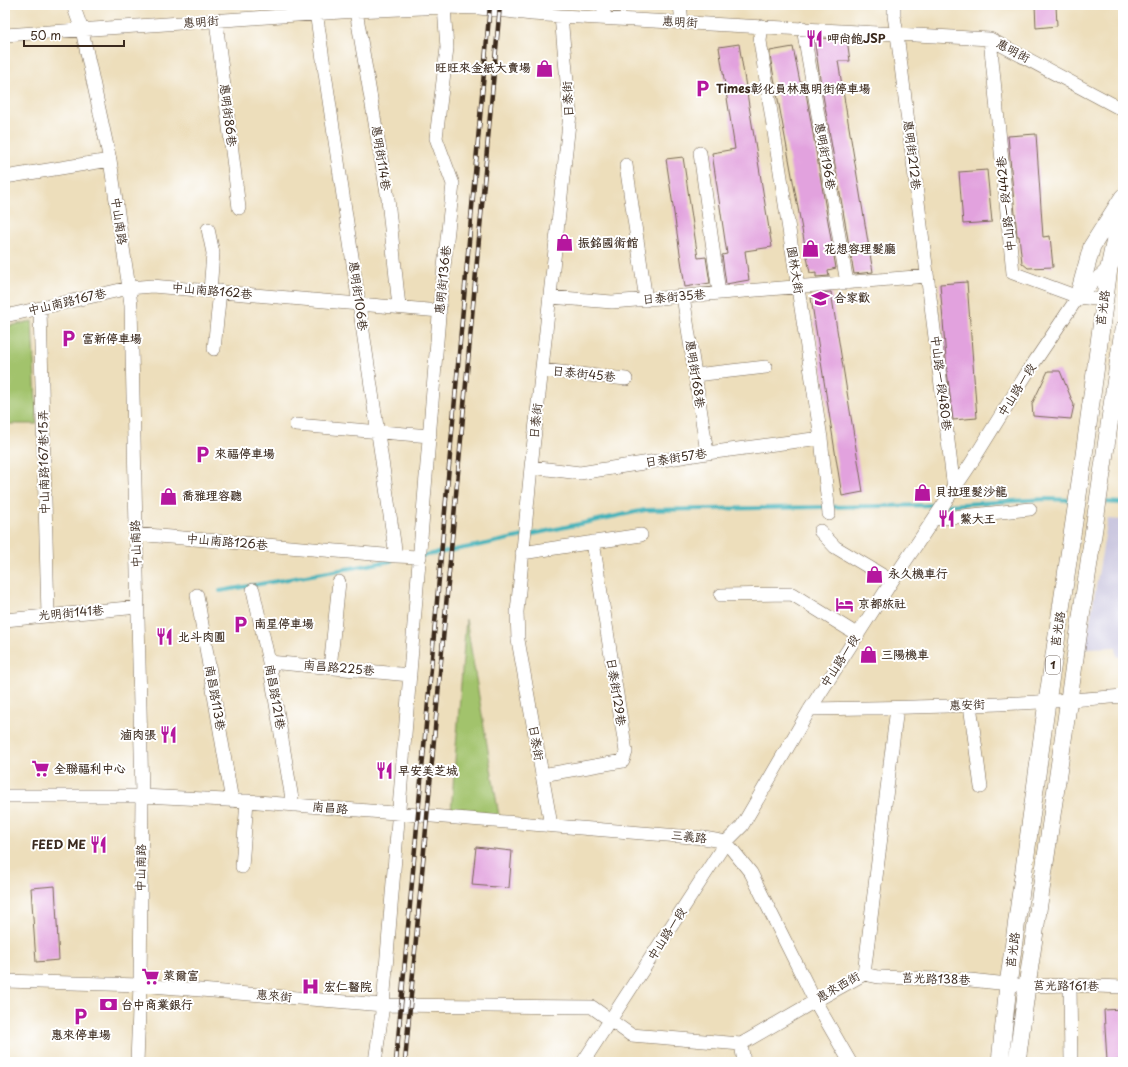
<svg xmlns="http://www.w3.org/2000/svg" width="1128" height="1067" viewBox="0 0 1128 1067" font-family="'Playpen Sans','LXGW WenKai TC',sans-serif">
	<rect width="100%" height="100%" fill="#fff"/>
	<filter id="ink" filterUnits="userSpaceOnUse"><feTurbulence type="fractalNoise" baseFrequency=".025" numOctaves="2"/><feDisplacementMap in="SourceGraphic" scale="8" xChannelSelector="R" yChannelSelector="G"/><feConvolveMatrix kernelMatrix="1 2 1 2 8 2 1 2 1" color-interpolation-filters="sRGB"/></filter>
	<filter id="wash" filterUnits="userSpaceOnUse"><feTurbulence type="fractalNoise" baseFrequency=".012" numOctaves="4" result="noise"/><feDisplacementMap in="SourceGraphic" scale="16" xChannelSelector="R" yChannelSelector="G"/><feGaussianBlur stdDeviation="0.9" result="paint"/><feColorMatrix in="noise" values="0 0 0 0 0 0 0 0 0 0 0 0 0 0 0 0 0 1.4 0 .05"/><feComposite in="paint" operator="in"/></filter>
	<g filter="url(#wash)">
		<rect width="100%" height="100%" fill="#eddebb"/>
		<!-- industrial -->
		<path fill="#c4c0db" d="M1108 519 1123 520V656L1117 657 1116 647 1085 648Z"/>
		<!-- green -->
		<path fill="#a2c36c" stroke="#6e7645" d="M32 321 37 424H5V327Z
			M466 619 499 816 451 812Z"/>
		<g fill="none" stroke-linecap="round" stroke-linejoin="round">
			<!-- stream -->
			<path stroke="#42b2ba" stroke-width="4" d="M1103 502 1123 503
				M947 505 1046 499 1074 500
				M421 556 481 545 645 510 940 505
				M220 591 391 561"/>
		</g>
		<g id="blocks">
			<!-- building -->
			<path fill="#e2a2de" d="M1035 5H1056L1057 26 1036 28Z
				M814 38 847 39 850 61H838L873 272 854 274 820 78Z
				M739 44 772 247 745 251 749 280 726 284 722 255 727 254 712 153 735 149 719 47Z
				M793 47 800 82 804 81 836 268 828 270 829 276 816 277V272L810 273 770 56V51Z
				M1036 134 1043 237 1050 236 1053 267 1028 268 1022 263 1019 236H1017L1008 136Z
				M683 157 698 258 706 257 710 283 685 287 666 159Z
				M987 170 992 222 963 224 959 172Z
				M967 282 977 418 953 420 947 371 940 284Z
				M831 292 863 492 842 496 811 298 820 296 819 293Z
				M1048 371H1060L1074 405 1071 419 1033 416 1032 404Z
				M476 847 512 851 509 888 472 885Z
				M55 886 59 960 36 962 31 888Z
				M1123 1009V1060L1107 1061 1104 1010Z"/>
		</g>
	</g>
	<g filter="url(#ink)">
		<use href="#blocks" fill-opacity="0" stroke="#796955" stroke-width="1"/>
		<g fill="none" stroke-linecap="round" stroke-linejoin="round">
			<defs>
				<path id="minor" d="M73 5 82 30 110 160 129 288 131 306 142 796 140 985 137 1062
					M315 5 396 556 420 557
					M603 5 605 18
					M680 5 682 22
					M894 5V16L897 34 954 489
					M356 11 388 199 399 307
					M216 21 239 208
					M762 26 760 41 821 438 829 514
					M803 28 847 283
					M5 35 356 11 444 7 479 8 532 14 561 16 990 39 1123 110
					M990 39 1013 273 1078 297 1104 300
					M700 153 719 293
					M626 165 646 300
					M5 177 110 160
					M208 229 213 253 210 291
					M683 296 707 453
					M550 297 612 302 927 276
					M40 309 48 615
					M5 316 129 288 152 286 440 311
					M214 349 220 291
					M542 370 626 379
					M695 375 766 367
					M296 425 430 436
					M531 467 580 473 707 453 821 438
					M934 519 1030 509
					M820 531 835 547 892 581
					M135 534 396 556
					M522 553 641 535
					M253 590 269 662 293 805
					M197 595 232 801
					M721 595 792 594 858 635
					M5 620 138 607
					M269 662 410 675
					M330 668 339 582
					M970 705 981 787
					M810 709C914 708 1019 705 1123 696
					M542 775 623 761 626 752 593 542
					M5 796H142L247 801 704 838 726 842 751 873 815 1001 850 1062
					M551 825 518 640 517 612 531 467 570 114 561 16
					M242 867 247 801
					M864 974 897 708
					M864 974 878 977 970 980 1027 986 1070 985 1123 987
					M5 981 140 985 383 1005 592 1007 631 1035 741 1044 815 1001 864 974
					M1070 985 1071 1062
					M741 1044 744 1062
					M375 1062 383 1005 440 304 453 184 436 138 447 48 444 7
					M583 1062 726 842 742 826 810 709 892 581 970 465 1029 370 1078 297 1123 254"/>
				<path id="major" d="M1078 297 1092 246 1123 197
					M1000 1062 1008 985 1047 702 1084 455 1109 268 1119 220 1123 214
					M1017 1062 1027 986 1123 330"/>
			</defs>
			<!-- minor casing -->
			<use href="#minor" stroke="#796955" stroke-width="14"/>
			<!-- major casing -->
			<use href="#major" stroke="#796955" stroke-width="18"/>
			<!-- minor -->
			<use href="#minor" stroke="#fff" stroke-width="13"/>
			<!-- major -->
			<use href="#major" stroke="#fff" stroke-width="17"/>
			<defs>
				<path id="rail" d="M396 1062 490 5
					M405 1062 500 5"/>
			</defs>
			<!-- rail casing -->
			<use href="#rail" stroke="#3b2a1e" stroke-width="4.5"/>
			<!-- rail -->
			<use href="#rail" stroke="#fff" stroke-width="3" stroke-dasharray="9" stroke-linecap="butt"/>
		</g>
	</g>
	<!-- icons -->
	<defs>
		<symbol id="restaurant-bare" viewBox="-9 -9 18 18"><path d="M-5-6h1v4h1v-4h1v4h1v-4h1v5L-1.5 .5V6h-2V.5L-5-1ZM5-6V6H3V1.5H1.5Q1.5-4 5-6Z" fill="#b5179e" stroke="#fff" stroke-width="2.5" paint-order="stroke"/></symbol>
		<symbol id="shop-bare" viewBox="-9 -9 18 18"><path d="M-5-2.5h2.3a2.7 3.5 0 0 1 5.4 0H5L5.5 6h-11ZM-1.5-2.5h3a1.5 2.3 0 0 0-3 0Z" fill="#b5179e" stroke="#fff" stroke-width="2.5" paint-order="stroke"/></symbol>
		<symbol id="parking-bare" viewBox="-9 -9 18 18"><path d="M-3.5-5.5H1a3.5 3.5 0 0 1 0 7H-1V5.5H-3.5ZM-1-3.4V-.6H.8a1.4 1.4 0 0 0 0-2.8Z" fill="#b5179e" stroke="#fff" stroke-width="2.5" paint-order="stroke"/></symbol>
		<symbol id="school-bare" viewBox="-9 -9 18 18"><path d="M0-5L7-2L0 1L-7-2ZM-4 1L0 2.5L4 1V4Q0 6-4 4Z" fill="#b5179e" stroke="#fff" stroke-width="2.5" paint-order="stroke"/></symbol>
		<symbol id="hotel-bare" viewBox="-9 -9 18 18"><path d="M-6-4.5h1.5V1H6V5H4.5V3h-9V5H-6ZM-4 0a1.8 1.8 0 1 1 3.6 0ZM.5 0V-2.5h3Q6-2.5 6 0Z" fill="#b5179e" stroke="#fff" stroke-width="2.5" paint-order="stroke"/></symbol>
		<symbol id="supermarket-bare" viewBox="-9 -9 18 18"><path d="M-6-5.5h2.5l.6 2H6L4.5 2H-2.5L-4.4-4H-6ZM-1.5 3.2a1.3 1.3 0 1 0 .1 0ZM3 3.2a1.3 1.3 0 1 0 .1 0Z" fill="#b5179e" stroke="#fff" stroke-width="2.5" paint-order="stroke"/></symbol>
		<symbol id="hospital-bare" viewBox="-9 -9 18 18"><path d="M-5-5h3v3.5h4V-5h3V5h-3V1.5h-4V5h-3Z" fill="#b5179e" stroke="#fff" stroke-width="2.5" paint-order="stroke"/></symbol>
		<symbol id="bank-bare" viewBox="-9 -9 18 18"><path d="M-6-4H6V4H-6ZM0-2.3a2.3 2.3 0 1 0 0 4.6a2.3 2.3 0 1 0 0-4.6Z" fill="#b5179e" stroke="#fff" stroke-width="2.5" paint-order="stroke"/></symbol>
	</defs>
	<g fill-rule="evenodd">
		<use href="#restaurant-bare" x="802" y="26" width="25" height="25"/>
		<use href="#shop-bare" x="532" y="56" width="25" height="25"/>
		<use href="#parking-bare" x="690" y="76" width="25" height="25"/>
		<use href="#shop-bare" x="552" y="230" width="25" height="25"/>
		<use href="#shop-bare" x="798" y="236" width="25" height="25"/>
		<use href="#school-bare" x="808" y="286" width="25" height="25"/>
		<use href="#parking-bare" x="56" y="326" width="25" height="25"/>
		<use href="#parking-bare" x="190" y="442" width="25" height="25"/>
		<use href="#shop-bare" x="910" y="480" width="25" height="25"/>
		<use href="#shop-bare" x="156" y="484" width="25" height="25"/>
		<use href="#restaurant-bare" x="934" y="506" width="25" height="25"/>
		<use href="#shop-bare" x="862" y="562" width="25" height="25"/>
		<use href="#hotel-bare" x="832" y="592" width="25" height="25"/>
		<use href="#parking-bare" x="228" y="612" width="25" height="25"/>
		<use href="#restaurant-bare" x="152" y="624" width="25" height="25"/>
		<use href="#shop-bare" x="856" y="642" width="25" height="25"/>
		<use href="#restaurant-bare" x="156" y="722" width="25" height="25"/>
		<use href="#supermarket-bare" x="28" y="756" width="25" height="25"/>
		<use href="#restaurant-bare" x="372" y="758" width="25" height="25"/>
		<use href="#restaurant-bare" x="86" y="832" width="25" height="25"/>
		<use href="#supermarket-bare" x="138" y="964" width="25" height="25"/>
		<use href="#hospital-bare" x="298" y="974" width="25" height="25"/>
		<use href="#bank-bare" x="96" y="992" width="25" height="25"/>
		<use href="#parking-bare" x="68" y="1004" width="25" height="25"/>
	</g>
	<g text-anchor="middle" stroke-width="4" stroke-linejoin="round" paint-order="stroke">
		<!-- shield labels -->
		<rect fill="#fff" stroke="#766a62" stroke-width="1" x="1046" y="656" width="14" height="18" rx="3"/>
		<g font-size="11" font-weight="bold" fill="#3b2a1e">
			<text x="1053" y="669">1</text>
		</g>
		<!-- street labels -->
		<g font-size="12" fill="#3b2a1e" stroke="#fff">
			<text transform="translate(201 22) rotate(-4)" y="4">惠明街</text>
			<text transform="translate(680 22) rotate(3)" y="4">惠明街</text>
			<text transform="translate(1013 51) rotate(28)" y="4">惠明街</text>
			<text transform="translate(568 99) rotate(-93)" y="4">日泰街</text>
			<text transform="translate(228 115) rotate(83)" y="4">惠明街86巷</text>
			<text transform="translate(912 155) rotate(83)" y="4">惠明街212巷</text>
			<text transform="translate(825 156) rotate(80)" y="4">惠明街196巷</text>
			<text transform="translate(381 158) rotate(81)" y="4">惠明街114巷</text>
			<text transform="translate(1006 204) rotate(-96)" y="4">中山路一段442巷</text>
			<text transform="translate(119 221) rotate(82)" y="4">中山南路</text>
			<text transform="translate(795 270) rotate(81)" y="4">園林大街</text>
			<text transform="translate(443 280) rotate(-84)" y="4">惠明街136巷</text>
			<text transform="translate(212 291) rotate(5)" y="4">中山南路162巷</text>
			<text transform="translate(358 296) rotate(82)" y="4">惠明街106巷</text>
			<text transform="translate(674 297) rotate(-5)" y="4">日泰街35巷</text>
			<text transform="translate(67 302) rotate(-13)" y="4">中山南路167巷</text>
			<text transform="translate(1103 308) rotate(-82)" y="4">莒光路</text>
			<text transform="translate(584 374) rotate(6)" y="4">日泰街45巷</text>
			<text transform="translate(695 374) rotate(81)" y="4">惠明街168巷</text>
			<text transform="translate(941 383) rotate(83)" y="4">中山路一段480巷</text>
			<text transform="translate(1017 390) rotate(-58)" y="4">中山路一段</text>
			<text transform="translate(536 421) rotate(-84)" y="4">日泰街</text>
			<text transform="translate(676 458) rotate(-9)" y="4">日泰街57巷</text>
			<text transform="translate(44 462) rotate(-91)" y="4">中山南路167巷15弄</text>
			<text transform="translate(227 542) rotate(5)" y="4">中山南路126巷</text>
			<text transform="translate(136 544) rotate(-92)" y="4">中山南路</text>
			<text transform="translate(71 613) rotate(-5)" y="4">光明街141巷</text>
			<text transform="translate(1058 629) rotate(-81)" y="4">莒光路</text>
			<text transform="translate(840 661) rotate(-57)" y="4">中山路一段</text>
			<text transform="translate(339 668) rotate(5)" y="4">南昌路225巷</text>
			<text transform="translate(616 692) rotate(81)" y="4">日泰街129巷</text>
			<text transform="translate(275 697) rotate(80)" y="4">南昌路121巷</text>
			<text transform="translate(215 698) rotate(80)" y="4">南昌路113巷</text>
			<text transform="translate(967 705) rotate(-2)" y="4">惠安街</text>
			<text transform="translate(536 743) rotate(80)" y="4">日泰街</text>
			<text transform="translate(330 808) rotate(5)" y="4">南昌路</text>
			<text transform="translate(689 837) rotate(6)" y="4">三義路</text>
			<text transform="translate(141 868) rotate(-89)" y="4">中山南路</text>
			<text transform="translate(667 934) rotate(-57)" y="4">中山路一段</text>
			<text transform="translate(1013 950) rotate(-82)" y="4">莒光路</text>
			<text transform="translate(936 979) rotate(2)" y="4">莒光路138巷</text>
			<text transform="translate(1066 986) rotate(1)" y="4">莒光路161巷</text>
			<text transform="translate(838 987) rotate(-30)" y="4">惠來西街</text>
			<text transform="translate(274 996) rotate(5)" y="4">惠來街</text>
		</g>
		<!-- poi labels -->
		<g font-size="12" font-weight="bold" fill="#3b2a1e" stroke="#fff" text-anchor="start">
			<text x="827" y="43">呷尚飽JSP</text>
			<text x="531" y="72" text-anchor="end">旺旺來金紙大賣場</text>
			<text x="716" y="93">Times彰化員林惠明街停車場</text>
			<text x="578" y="247">振銘國術館</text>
			<text x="824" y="253">花想容理髮廳</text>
			<text x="834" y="302">合家歡</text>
			<text x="82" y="343">富新停車場</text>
			<text x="215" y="458">來福停車場</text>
			<text x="935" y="496">貝拉理髮沙龍</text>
			<text x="182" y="500">喬雅理容聽</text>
			<text x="960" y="523">鱉大王</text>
			<text x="888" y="578">永久機車行</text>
			<text x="858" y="608">京都旅社</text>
			<text x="254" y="628">南星停車場</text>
			<text x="178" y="641">北斗肉圓</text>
			<text x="881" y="659">三陽機車</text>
			<text x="156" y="739" text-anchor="end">滷肉張</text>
			<text x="54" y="773">全聯福利中心</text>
			<text x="398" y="775">早安美芝城</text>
			<text x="86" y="849" text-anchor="end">FEED ME</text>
			<text x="163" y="980">萊爾富</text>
			<text x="324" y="991">宏仁醫院</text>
			<text x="121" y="1009">台中商業銀行</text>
			<text x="81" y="1039" text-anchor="middle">惠來停車場</text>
		</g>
	</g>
	<!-- margin -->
	<rect width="1128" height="1067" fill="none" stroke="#fff" stroke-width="20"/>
	<!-- scale -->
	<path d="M24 40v6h100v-6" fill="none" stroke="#3b2a1e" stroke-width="2"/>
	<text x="30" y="40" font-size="12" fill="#3b2a1e" stroke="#ffffff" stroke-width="3" paint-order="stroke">50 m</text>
</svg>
